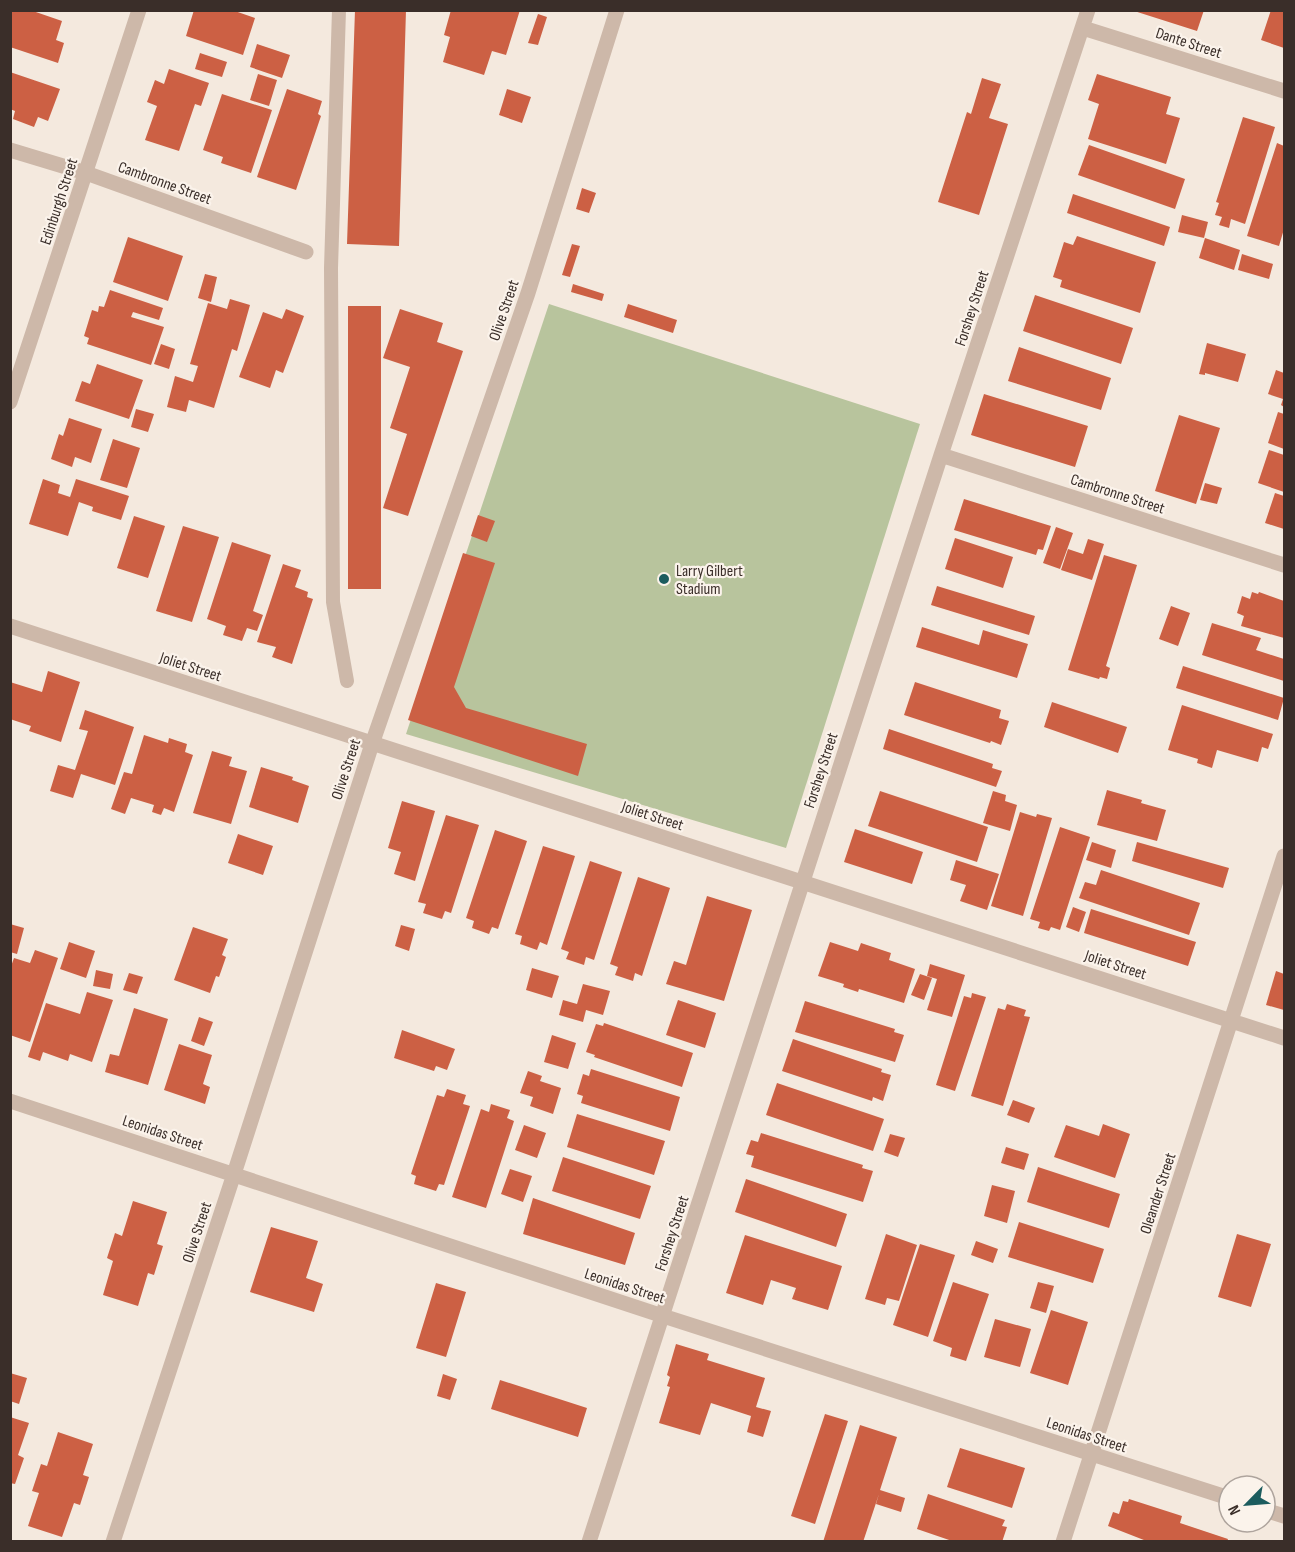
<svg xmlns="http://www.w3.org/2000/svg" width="1295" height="1552" viewBox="0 0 1295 1552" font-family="'Sofia Sans Condensed',sans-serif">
	<rect width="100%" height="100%" fill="#f4e9de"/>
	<!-- green -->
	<path fill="#b8c49d" d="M549 304 920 424 786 848 406 734Z"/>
	<!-- building -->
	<path fill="#cc6044" d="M10 10H30L62 21 56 40 64 43 58 63 10 47Z
		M194 10H232L255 18 243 55 186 36Z
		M355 10H406L399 246 347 244Z
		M451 10H520L506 55 492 51 484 75 443 62 450 37 444 35Z
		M1131 10H1204L1197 31Z
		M1271 10H1284V48L1261 40Z
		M538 14 547 17 538 45 528 43Z
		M257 44 290 55 282 78 250 67Z
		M200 53 227 62 222 77 195 69Z
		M169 69 209 83 201 106 195 104 179 151 145 140 157 106 147 102 155 80 164 84Z
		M10 72 60 89 48 121 38 117 34 127 13 119 15 111 10 109Z
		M258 74 277 80 269 106 250 100Z
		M1097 74 1171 97 1166 114 1180 118 1166 164 1088 139 1099 104 1088 100Z
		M982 78 1001 84 989 118 1008 124 979 215 938 202 967 112 971 114Z
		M287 89 322 101 318 114 321 116 296 190 257 177Z
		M507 89 531 97 522 123 499 115Z
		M222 94 272 110 251 173 221 163 223 157 203 150Z
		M1243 117 1275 127 1245 224 1231 219 1229 228 1219 225 1222 217 1215 215 1219 203 1216 202Z
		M1277 143 1284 146V229L1279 246 1247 236Z
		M1089 145 1185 179 1175 209 1078 175Z
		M582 188 596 193 589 213 576 209Z
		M1073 194 1170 227 1164 246 1067 213Z
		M1182 215 1208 222 1204 238 1178 232Z
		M1077 236 1156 262 1140 313 1060 287 1062 280 1053 277 1064 242 1073 245Z
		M128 237 183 256 168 301 113 282Z
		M1205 238 1240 250 1234 270 1199 258Z
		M572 244 580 246 570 277 562 275Z
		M1242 254 1273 264 1269 279 1238 270Z
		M205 274 217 277 211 302 198 298Z
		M573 284 604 294 602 301 571 292Z
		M110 290 163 308 159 320 133 312 131 317 164 327 151 365 87 344 89 338 84 336 92 310 98 312 99 306 104 307Z
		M1035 295 1133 328 1121 364 1023 331Z
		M230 299 250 305 237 351 232 349 214 408 189 400 186 412 167 407 175 376 193 382 198 366 190 364 208 303 227 309Z
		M628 304 677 320 673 333 624 317Z
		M348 306H381V589H348Z
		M286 309 304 316 283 373 276 370 270 388 239 377 263 312 282 319Z
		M400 309 443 323 437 342 463 351 408 516 383 508 407 434 390 428 410 367 383 358Z
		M1207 343 1246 354 1238 382 1205 373V375L1199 374Z
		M161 344 175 349 169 369 154 364Z
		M1019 347 1111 378 1101 410 1008 381Z
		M97 364 143 380 129 419 75 401 82 381 90 384Z
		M1276 370 1284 373V407L1281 405 1283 399 1268 394Z
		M984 394 1088 426 1075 467 971 435Z
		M136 409 154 414 148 432 131 427Z
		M1278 412 1284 414V449L1268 443Z
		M1179 415 1220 428 1196 504 1155 491Z
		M69 418 102 429 91 463 75 457 72 467 51 459 59 434 63 436Z
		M113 439 140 448 127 488 100 480Z
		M1269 450 1284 455V492L1258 483Z
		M43 479 60 485 58 493 70 497 76 479 129 496 121 520 92 511 93 507 79 502 68 536 29 524Z
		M1205 483 1222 488 1217 504 1200 500Z
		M1275 493 1284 496V529L1265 523Z
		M964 499 1051 526 1043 550 1038 549 1036 555 954 530Z
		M478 515 495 521 487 542 471 536Z
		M134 516 165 526 148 578 117 568Z
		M183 526 219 537 192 622 156 611Z
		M1056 527 1073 533 1060 569 1043 563Z
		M955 538 1013 557 1003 588 945 569Z
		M1088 539 1104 544 1092 580 1061 570 1068 549 1083 554Z
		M232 542 271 555 253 611 263 615 257 631 247 628 242 641 223 635 226 626 207 619Z
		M463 553 495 563 454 687 466 708 587 744 578 776 408 720Z
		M1104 555 1137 565 1106 666 1110 668 1107 679 1100 677 1099 679 1068 670Z
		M283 564 301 570 295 587 308 592 307 597 313 599 292 664 272 657 276 647 257 642Z
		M937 586 1035 616 1029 635 931 605Z
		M1252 592 1258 594 1259 592 1284 601V638L1241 626 1244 616 1237 613 1242 596 1250 599Z
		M1171 606 1190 613 1178 646 1159 639Z
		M1212 623 1261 638 1256 650 1284 659V681L1202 655Z
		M922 627 979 645 983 630 1028 644 1017 678 916 647Z
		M1183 666 1284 698 1278 720 1176 688Z
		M48 671 80 682 61 742 29 731 31 726 10 719V682L42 692Z
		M915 682 1001 710 999 718 1009 721 1001 745 991 741 990 743 904 715Z
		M1052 702 1127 727 1118 753 1044 727Z
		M1182 705 1273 734 1268 749 1262 747 1258 762 1217 750 1212 768 1197 763 1198 759 1168 750Z
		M85 710 134 727 115 785 81 774 73 798 50 791 58 765 75 770 88 731 79 729Z
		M889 729 993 764 992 768 1002 771 996 787 883 749Z
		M144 735 168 743 169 738 187 744 185 752 193 755 174 812 164 808 161 815 152 812 154 805 131 798 125 814 111 809 124 772 132 774Z
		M212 751 232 757 229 766 247 771 231 824 193 813Z
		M261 767 293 777 292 780 309 786 298 823 249 807Z
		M1107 790 1142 800 1141 803 1166 810 1157 841 1097 825Z
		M880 791 988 827 977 862 868 826Z
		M993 791 1006 795 1005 801 1017 805 1010 831 983 823Z
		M402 801 435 811 415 881 394 874 401 852 388 848Z
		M1020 812 1036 817 1037 814 1052 818 1023 916 991 906Z
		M446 815 479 825 451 913 445 911 442 919 423 913 426 904 418 902Z
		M1060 827 1090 837 1060 930 1051 927 1049 931 1038 928 1040 922 1030 919Z
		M855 829 923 852 912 884 844 862Z
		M495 830 527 841 498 929 492 927 489 934 472 928 474 921 466 918Z
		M238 834 273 846 263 875 228 863Z
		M1092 842 1116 850 1111 868 1086 860Z
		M1137 842 1229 868 1223 888 1132 861Z
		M543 846 575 856 547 945 540 942 537 950 520 944 522 936 515 934Z
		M956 860 999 874 987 910 960 901 966 885 950 880Z
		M590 861 622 872 594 960 586 957 584 965 566 959 569 952 561 949Z
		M1101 870 1200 903 1189 935 1079 898 1085 882 1096 885Z
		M638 877 670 888 642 976 635 973 633 981 615 975 618 967 610 964Z
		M707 896 752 910 724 1001 666 984 674 961 686 965Z
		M1073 907 1086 912 1079 932 1066 927Z
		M1091 909 1196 942 1188 966 1084 933Z
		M10 924 24 928 17 954 10 952Z
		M401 925 415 929 409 951 395 946Z
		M193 927 228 939 222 955 226 957 219 977 216 976 210 993 174 980Z
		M69 942 95 951 86 978 60 969Z
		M830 942 858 951 861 943 891 953 889 960 915 969 904 1003 859 989 858 992 843 987 844 984 818 976Z
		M35 950 58 958 30 1042 10 1035V969L14 958 30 963Z
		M930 964 965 975 952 1017 927 1010 937 979 927 976Z
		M532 968 559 976 552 998 526 990Z
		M96 970 113 974 110 989 93 986Z
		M1276 971 1284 974V1010L1266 1005Z
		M129 973 143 977 137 994 123 990Z
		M920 974 932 978 924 1000 911 995Z
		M583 984 610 991 603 1015 586 1010 583 1022 559 1015 563 1000 577 1004Z
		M87 992 113 1000 92 1062 70 1054 68 1061 43 1052 40 1061 28 1057 46 1003 80 1014Z
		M972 993 986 997 955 1091 936 1085 964 996 971 998Z
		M678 1000 716 1013 705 1048 666 1035Z
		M805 1001 895 1029 894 1032 904 1035 895 1062 795 1032Z
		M1007 1004 1026 1010 1024 1016 1030 1017 1003 1106 971 1096 998 1008 1005 1010Z
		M134 1008 168 1019 148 1085 105 1072 110 1054 119 1056Z
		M199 1017 213 1022 204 1046 191 1041Z
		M604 1023 693 1053 682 1087 594 1057 595 1055 586 1052 596 1024 603 1026Z
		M402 1030 455 1049 447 1070 436 1066 434 1071 394 1058Z
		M552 1035 576 1043 568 1069 544 1062Z
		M793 1039 882 1069 881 1072 891 1075 883 1101 873 1097 872 1101 782 1071Z
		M179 1044 212 1055 203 1084 210 1087 205 1104 164 1090Z
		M591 1069 680 1097 670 1131 581 1103 583 1096 577 1094 583 1074 589 1076Z
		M528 1071 542 1076 540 1081 561 1088 553 1114 530 1106 533 1097 520 1093Z
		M777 1083 884 1119 873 1151 766 1115Z
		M447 1089 466 1095 463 1104 470 1106 444 1185 439 1184 436 1191 414 1184 416 1176 411 1174 437 1095 444 1097Z
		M1013 1100 1035 1108 1029 1123 1007 1115Z
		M491 1104 510 1110 507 1118 514 1121 486 1208 452 1197 481 1109 489 1112Z
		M577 1114 665 1141 654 1175 567 1147Z
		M1103 1124 1130 1134 1115 1178 1054 1157 1066 1125 1099 1136Z
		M524 1125 546 1133 537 1158 515 1150Z
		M761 1133 863 1165 862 1168 873 1171 863 1202 751 1167 754 1156 746 1154 751 1140 758 1142Z
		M890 1134 905 1138 898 1157 884 1152Z
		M1006 1147 1029 1154 1024 1170 1001 1163Z
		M563 1157 651 1186 640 1219 552 1191Z
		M1038 1167 1120 1194 1109 1228 1027 1202Z
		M510 1169 532 1176 523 1202 501 1194Z
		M746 1179 847 1214 836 1247 735 1212Z
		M992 1185 1015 1191 1007 1223 984 1216Z
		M533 1198 635 1233 625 1265 523 1234Z
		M133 1201 167 1212 157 1244 163 1246 154 1275 148 1273 138 1306 103 1295 113 1261 107 1258 115 1233 122 1236Z
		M1019 1222 1104 1249 1093 1283 1008 1257Z
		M271 1227 318 1241 306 1278 323 1284 314 1312 250 1292Z
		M886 1234 917 1245 899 1301 887 1298 885 1305 865 1299Z
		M1237 1234 1271 1244 1251 1307 1218 1297Z
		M745 1235 842 1266 828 1310 792 1299 796 1288 771 1280 763 1305 726 1293Z
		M976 1241 998 1249 993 1263 971 1255Z
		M920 1244 955 1255 928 1337 893 1325Z
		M953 1282 989 1294 966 1361 950 1356 952 1348 933 1341Z
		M1038 1282 1054 1286 1046 1313 1030 1308Z
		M436 1283 466 1292 446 1357 416 1348Z
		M1051 1310 1088 1322 1068 1385 1030 1373Z
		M995 1319 1031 1329 1020 1367 984 1357Z
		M676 1344 709 1354 707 1360 765 1378 756 1407 771 1411 763 1437 747 1432 751 1416 711 1403 700 1435 659 1423 670 1387 667 1386 670 1377 667 1375Z
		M10 1373 27 1378 19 1404 10 1401Z
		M443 1374 457 1379 450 1400 437 1396Z
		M500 1380 587 1408 578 1437 491 1409Z
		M825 1414 848 1421 815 1524 791 1516Z
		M10 1417 29 1423 18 1455 24 1458 15 1484 10 1483Z
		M860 1425 897 1437 880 1490 905 1498 901 1512 876 1504 879 1494 863 1542H823Z
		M58 1432 93 1444 83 1475 89 1477 80 1505 74 1503 62 1537 28 1526 39 1493 32 1491 41 1464 47 1466Z
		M960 1448 1025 1468 1012 1508 947 1487Z
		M928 1494 1005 1520 1002 1526 1007 1527 1002 1542H955L917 1529Z
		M1129 1499 1182 1516 1180 1523 1228 1539 1227 1542H1149L1108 1526 1113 1512 1119 1514 1123 1501 1128 1502Z"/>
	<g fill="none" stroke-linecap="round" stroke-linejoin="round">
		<!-- service -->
		<path stroke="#cdb8a9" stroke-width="14" d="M339 10 331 268 333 602 347 681"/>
		<!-- minor -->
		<path stroke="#cdb8a9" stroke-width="15" d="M1083 28 1284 91
			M10 150 86 173 306 252
			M10 402 139 10
			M941 455 1284 565
			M10 626 1284 1038
			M10 1101 663 1316 1229 1498
			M1265 1510 1284 1516
			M113 1542 234 1174 372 744 528 293 617 10
			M589 1542 941 455 1088 10
			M1063 1542 1284 856"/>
	</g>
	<!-- markers -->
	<circle fill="#1c5c5e" stroke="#fbf3eb" stroke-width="2" cx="664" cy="579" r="6"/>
	<g text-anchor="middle" stroke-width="4.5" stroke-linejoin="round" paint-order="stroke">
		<!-- street labels -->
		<g font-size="16" fill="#3a2e29" stroke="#fbf3eb">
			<text transform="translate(1189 42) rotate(18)" y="6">Dante Street</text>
			<text transform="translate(165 182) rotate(20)" y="6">Cambronne Street</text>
			<text transform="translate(58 201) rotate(-72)" y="6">Edinburgh Street</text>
			<text transform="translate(971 308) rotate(-72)" y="6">Forshey Street</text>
			<text transform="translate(503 310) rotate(-71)" y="6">Olive Street</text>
			<text transform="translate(1118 493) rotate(18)" y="6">Cambronne Street</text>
			<text transform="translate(191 666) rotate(18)" y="6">Joliet Street</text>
			<text transform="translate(345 769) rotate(-72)" y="6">Olive Street</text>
			<text transform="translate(820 770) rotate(-72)" y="6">Forshey Street</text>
			<text transform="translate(653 815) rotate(18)" y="6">Joliet Street</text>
			<text transform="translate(1116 964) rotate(18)" y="6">Joliet Street</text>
			<text transform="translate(163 1132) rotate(18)" y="6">Leonidas Street</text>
			<text transform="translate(1157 1193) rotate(-72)" y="6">Oleander Street</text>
			<text transform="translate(196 1232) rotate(-72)" y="6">Olive Street</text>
			<text transform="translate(671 1233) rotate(-72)" y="6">Forshey Street</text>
			<text transform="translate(625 1285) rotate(18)" y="6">Leonidas Street</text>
			<text transform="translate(1087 1434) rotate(18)" y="6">Leonidas Street</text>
		</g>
		<!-- poi labels -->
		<g font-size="16" fill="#3a2e29" stroke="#fbf3eb" text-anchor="start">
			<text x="676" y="576">Larry Gilbert<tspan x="676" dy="18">Stadium</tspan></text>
		</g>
	</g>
	<!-- border -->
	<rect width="1295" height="1552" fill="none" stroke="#3a2e29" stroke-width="24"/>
	<!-- north arrow -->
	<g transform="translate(1247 1504) rotate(245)"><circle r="28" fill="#fbf3eb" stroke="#aea49d" stroke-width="1.5"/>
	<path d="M0-4.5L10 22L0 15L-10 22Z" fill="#1c5c5e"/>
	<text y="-9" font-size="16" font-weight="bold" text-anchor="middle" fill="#3a2e29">N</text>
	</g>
</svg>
